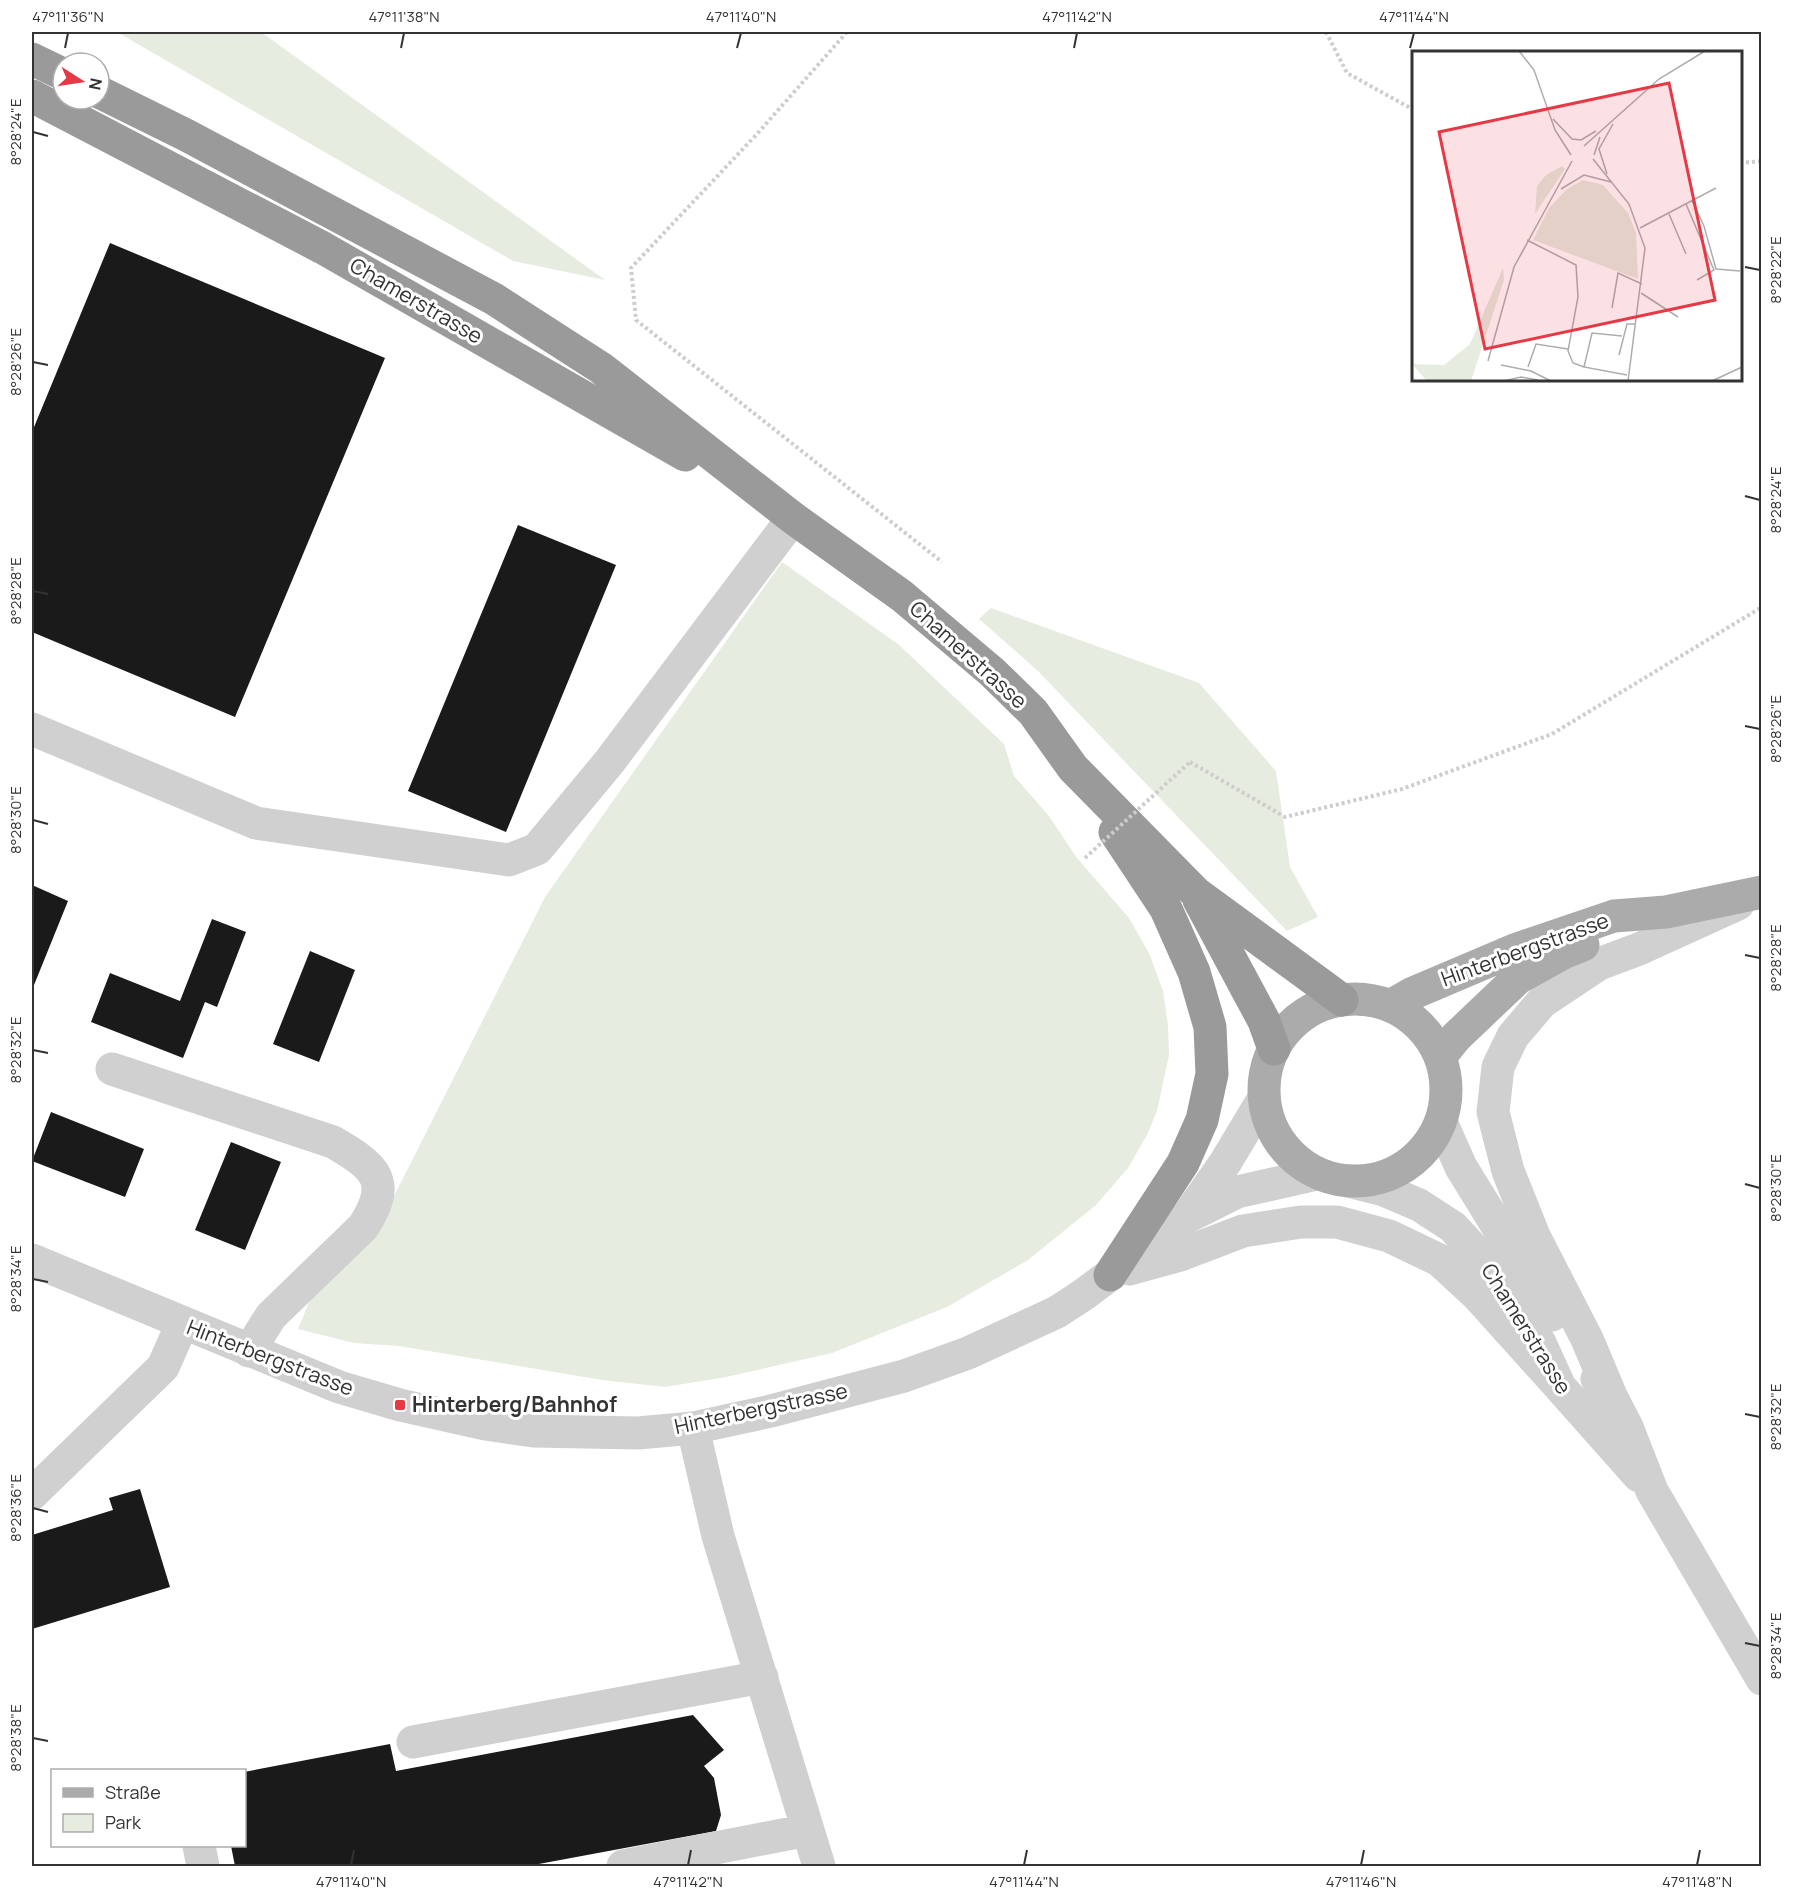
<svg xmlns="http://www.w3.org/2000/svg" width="1793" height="1898" viewBox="0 0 1793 1898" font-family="Manrope,sans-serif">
	<rect width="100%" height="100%" fill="#fff"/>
	<!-- green -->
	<path fill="#e6ecdf" d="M117 32H261L605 280 513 261Z
		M782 562 898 644 1004 744 1014 776 1049 816 1077 858 1129 918 1149 953 1163 991 1168 1025 1169 1055 1157 1111 1148 1133 1128 1168 1096 1205 1028 1260 947 1307 832 1353 726 1377 665 1387 602 1380 399 1346 354 1343 298 1329 312 1295 381 1222 545 897Z
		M991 608 1199 683 1276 771 1290 867 1318 917 1287 931 1038 671 979 619Z"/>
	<!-- building -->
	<path fill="#1a1a1a" d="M110 243 385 358 235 717 32 632V432Z
		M518 525 616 565 506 832 408 791Z
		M32 885 68 901 32 990Z
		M212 919 246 932 217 1007 205 1002 183 1058 91 1022 110 973 180 1001Z
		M310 951 355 970 319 1062 273 1044Z
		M51 1112 144 1149 125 1197 32 1161Z
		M231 1142 281 1162 245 1250 195 1230Z
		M140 1489 170 1587 32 1629V1535L113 1510 109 1498Z
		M693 1715 724 1750 704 1766 714 1778 721 1815 716 1831 528 1866H235L231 1846H244V1772L390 1744 396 1771Z"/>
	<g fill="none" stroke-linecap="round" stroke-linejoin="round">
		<!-- path -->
		<path stroke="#cdcdcd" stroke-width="4" stroke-dasharray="3 3" stroke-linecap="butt" d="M847 32 757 134 631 268 636 320 942 562
			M1326 32 1347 73 1414 110
			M1740 163 1762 161
			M1190 762 1285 817 1402 789 1552 734 1762 607"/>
		<!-- minor -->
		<path stroke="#d0d0d0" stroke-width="33" d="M32 729 256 823 509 860 537 849 610 761 793 518
			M112 1069 333 1142C374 1166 394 1180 363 1227L271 1316 249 1351
			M1441 1122 1461 1167 1552 1315
			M1348 1181 1384 1190 1419 1205 1453 1227 1485 1262 1540 1343 1560 1387 1639 1476
			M1190 1213 1225 1163 1264 1098
			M32 1260 339 1387 400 1405 485 1424 533 1431 638 1433 693 1428 771 1411 904 1376 968 1353 1057 1312 1083 1295 1187 1217 1237 1192 1317 1174
			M1129 1269 1180 1255 1243 1231 1301 1222H1337L1389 1236 1439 1260 1478 1296 1560 1387
			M1597 1379 1611 1396 1627 1427 1652 1491 1762 1679
			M1611 1396 1587 1339 1534 1236 1508 1171 1493 1112 1498 1067 1513 1036 1542 1002 1599 964 1639 949 1738 904
			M693 1428 718 1536 819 1866
			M32 1494 163 1367 182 1324
			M413 1742 762 1677
			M199 1846 203 1866
			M623 1866 808 1830"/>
		<!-- major -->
		<path stroke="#ababab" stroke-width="33" d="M1264 1090a91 91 0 1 1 182 0a91 91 0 1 1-182 0Z
			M1390 1006 1411 994 1517 949 1614 916 1666 912 1762 892
			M1440 1057 1456 1037 1518 978 1563 953 1583 945"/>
		<!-- highway -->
		<path stroke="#9a9a9a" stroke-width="33" d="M32 59 63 74
			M99 92 186 135 494 299 601 368 793 518 902 596 992 672 1033 712 1073 768 1196 893 1342 1000
			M32 96 323 248 685 455
			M1199 900 1264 1021 1274 1049
			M1110 1275 1183 1163 1202 1120 1212 1074 1210 1027 1194 972 1166 909 1115 832"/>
		<!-- path-bridge -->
		<path stroke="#cdcdcd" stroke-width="4" stroke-dasharray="3 3" stroke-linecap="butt" d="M1085 858 1190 762"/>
	</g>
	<!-- ticks -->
	<path fill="none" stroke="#333" stroke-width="2" d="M65 48 68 33M401 48 404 33M737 48 741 33M1074 48 1077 33M1410 48 1414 33M33 132 48 136M1745 267 1760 270M33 362 48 365M1745 496 1760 500M33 591 48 594M1745 726 1760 729M33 820 48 824M1745 955 1760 958M33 1050 48 1053M1745 1184 1760 1188M33 1279 48 1282M1745 1414 1760 1417M33 1508 48 1512M1745 1643 1760 1646M33 1738 48 1741M351 1865 354 1850M688 1865 691 1850M1024 1865 1027 1850M1361 1865 1364 1850M1697 1865 1700 1850"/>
	<!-- markers -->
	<rect fill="#e63946" stroke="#fff" stroke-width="2" x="394" y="1399" width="12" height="12" rx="3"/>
	<g text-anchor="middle" stroke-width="6" stroke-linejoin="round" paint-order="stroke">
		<!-- street labels -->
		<g font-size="21" fill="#333" stroke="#fff">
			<text transform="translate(416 301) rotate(30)" y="7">Chamerstrasse</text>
			<text transform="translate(968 655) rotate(42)" y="7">Chamerstrasse</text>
			<text transform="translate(1525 950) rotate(-20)" y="7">Hinterbergstrasse</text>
			<text transform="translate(1526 1329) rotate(58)" y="7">Chamerstrasse</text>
			<text transform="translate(270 1358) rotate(21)" y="7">Hinterbergstrasse</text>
			<text transform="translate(761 1409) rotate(-12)" y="7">Hinterbergstrasse</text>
		</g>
		<!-- poi labels -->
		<g font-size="21" font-weight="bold" fill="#333" stroke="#fff" text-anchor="start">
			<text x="412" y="1412">Hinterberg/Bahnhof</text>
		</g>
	</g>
	<!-- overview -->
	<g transform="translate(1412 51)">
		<rect width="330" height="330" fill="#fff"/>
		<path d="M150 115 153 118 123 163 125 135 134 124ZM171 129 191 134 216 162 224 182 226 228 121 189 137 157 155 138ZM91 217 92 229 59 330H15L0 313 32 314 58 293Z" fill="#e6ecdf"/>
		<path fill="none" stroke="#adadad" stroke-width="1.5" d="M107 0 122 19 143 79 159 104M141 68 160 88 169 89 184 80M172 95 247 28 293 0M182 104 188 86M181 108 217 153 233 197 216 330M195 123 187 98 201 73M149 138 172 124 199 131M280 150 292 175 304 218 328 220M274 153 302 219 285 229M257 163 274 203M228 177 304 137M115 189 164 214 166 246 156 300 161 312 172 316M229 242 266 266M200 257 206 222 230 233M210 285 180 282 172 316 215 324M207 304 215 273H223M76 310 102 216 160 110M89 314 119 320 139 330M116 316 124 293 156 298M92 330 109 326 126 329M300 330 330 316"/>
		<path fill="#e63946" fill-opacity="0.15" stroke="#e63946" stroke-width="3" d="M257 32 303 249 73 298 27 81Z"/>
		<rect width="330" height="330" fill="none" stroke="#333" stroke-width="3"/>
	</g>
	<!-- border -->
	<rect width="1793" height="1898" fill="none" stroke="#ffffff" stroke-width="66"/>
	<!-- legend -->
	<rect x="51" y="1769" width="195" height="78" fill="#ffffff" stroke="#adadad" stroke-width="1.5"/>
	<rect x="63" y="1788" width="30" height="9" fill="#ababab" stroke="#adadad" stroke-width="1.5"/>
	<text x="105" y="1799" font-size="18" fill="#333333">Straße</text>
	<rect x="63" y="1814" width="30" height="18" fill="#e6ecdf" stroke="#adadad" stroke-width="1.5"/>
	<text x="105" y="1829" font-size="18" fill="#333333">Park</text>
	<!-- north arrow -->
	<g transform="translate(81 81) rotate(102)"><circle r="28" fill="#ffffff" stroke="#adadad" stroke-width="1.5"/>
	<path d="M0-4.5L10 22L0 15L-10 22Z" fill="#e63946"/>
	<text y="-9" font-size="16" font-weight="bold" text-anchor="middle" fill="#333333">N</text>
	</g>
	<rect x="33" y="33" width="1727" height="1832" fill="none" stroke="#333" stroke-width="2"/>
	<g font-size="15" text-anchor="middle" fill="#333">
		<text x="68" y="22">47°11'36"N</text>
		<text x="404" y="22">47°11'38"N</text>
		<text x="741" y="22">47°11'40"N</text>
		<text x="1077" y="22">47°11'42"N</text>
		<text x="1414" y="22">47°11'44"N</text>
		<text transform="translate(16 132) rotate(-90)" y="5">8°28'24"E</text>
		<text transform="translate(1776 270) rotate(-90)" y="5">8°28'22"E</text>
		<text transform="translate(16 362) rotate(-90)" y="5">8°28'26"E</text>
		<text transform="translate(1776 500) rotate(-90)" y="5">8°28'24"E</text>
		<text transform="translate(16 591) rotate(-90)" y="5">8°28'28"E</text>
		<text transform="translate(1776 729) rotate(-90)" y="5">8°28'26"E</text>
		<text transform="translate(16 820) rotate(-90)" y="5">8°28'30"E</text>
		<text transform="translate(1776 958) rotate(-90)" y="5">8°28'28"E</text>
		<text transform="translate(16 1050) rotate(-90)" y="5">8°28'32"E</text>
		<text transform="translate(1776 1188) rotate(-90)" y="5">8°28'30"E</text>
		<text transform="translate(16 1279) rotate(-90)" y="5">8°28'34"E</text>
		<text transform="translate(1776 1417) rotate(-90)" y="5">8°28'32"E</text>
		<text transform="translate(16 1508) rotate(-90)" y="5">8°28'36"E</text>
		<text transform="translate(1776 1646) rotate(-90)" y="5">8°28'34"E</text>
		<text transform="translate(16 1738) rotate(-90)" y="5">8°28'38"E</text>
		<text x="351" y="1887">47°11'40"N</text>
		<text x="688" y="1887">47°11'42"N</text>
		<text x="1024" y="1887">47°11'44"N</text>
		<text x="1361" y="1887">47°11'46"N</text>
		<text x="1697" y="1887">47°11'48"N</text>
	</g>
</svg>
